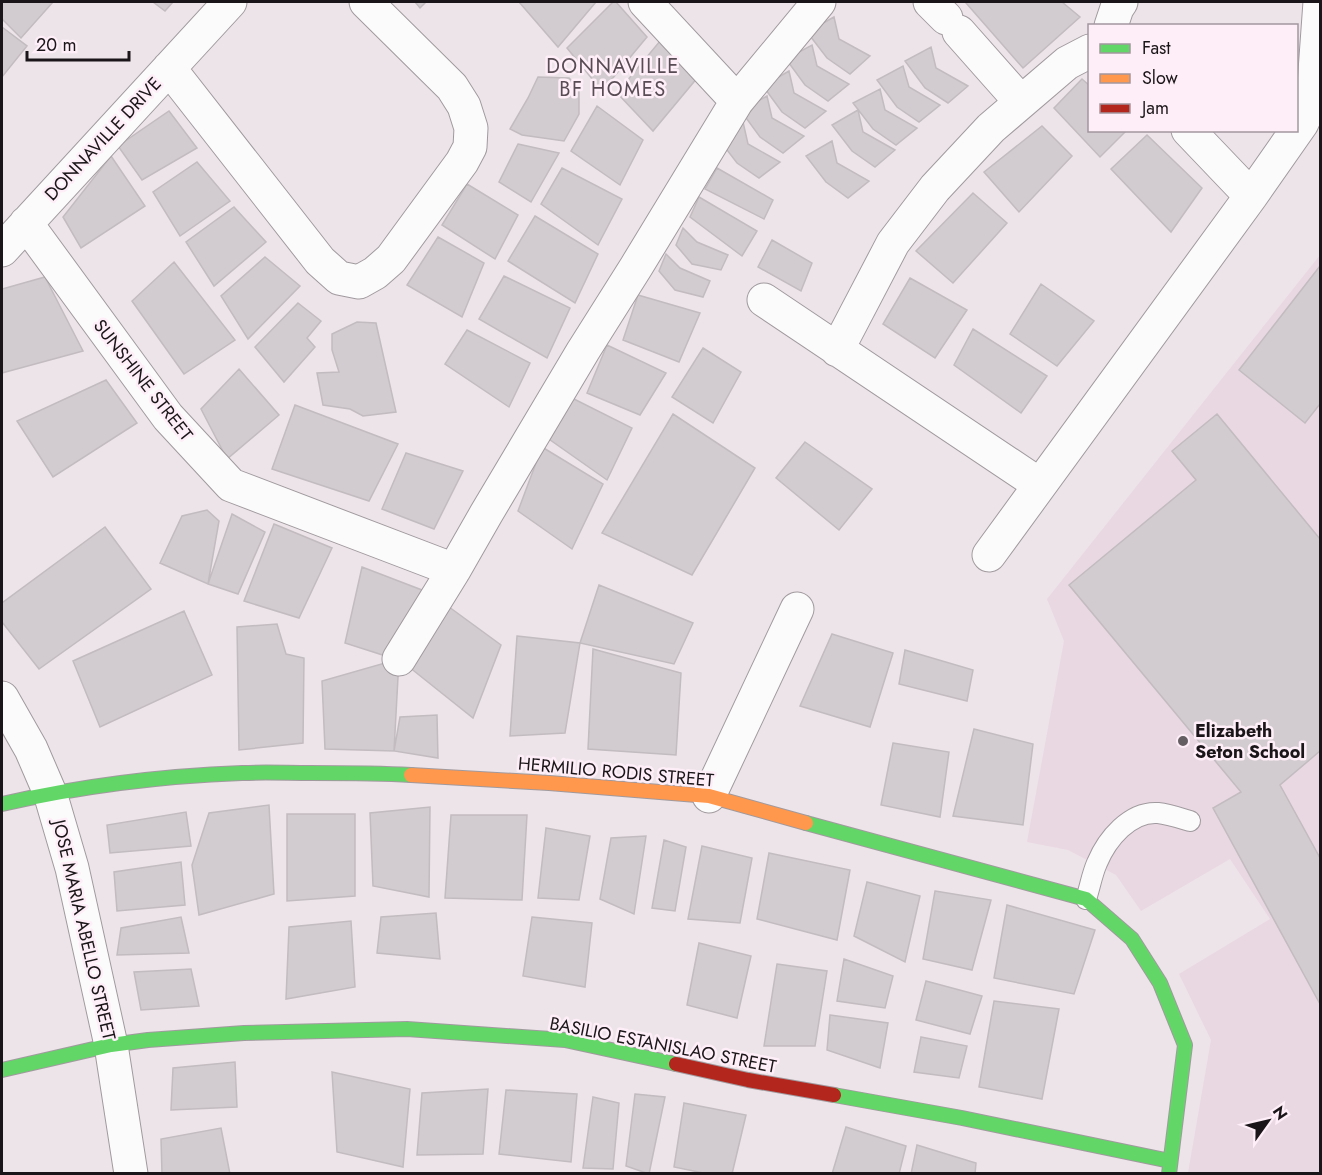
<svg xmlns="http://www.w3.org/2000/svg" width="1322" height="1175" viewBox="0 0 1322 1175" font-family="Jost,sans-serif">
	<rect width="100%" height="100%" fill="#ede4e9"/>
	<!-- built -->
	<path fill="#e9d8e2" d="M1320 255V1173H1188L1211 1040 1179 974 1270 919 1230 859 1141 911 1116 875 1068 850 1027 842 1064 641 1047 599Z"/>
	<!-- building -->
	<path fill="#d2cbcf" stroke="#c2bbbf" stroke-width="1.5" d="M2 2H53L21 38 2 19Z
		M153 2H173L165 11Z
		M415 2H426L420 8Z
		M519 2H596L558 47Z
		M613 2H616L647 37 602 91 567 48Z
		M968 2H1062L1080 17 1023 68 966 3Z
		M834 17 839 39 870 56 850 74 827 58 807 32Z
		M2 27 27 46 2 77Z
		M660 41 698 77 653 131 617 93Z
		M812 45 817 66 849 84 828 101 805 85 786 59Z
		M931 47 936 68 968 86 948 103 925 88 905 61Z
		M903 66 909 87 940 105 919 122 897 107 877 80Z
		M789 71 794 93 826 111 805 128 782 112 763 86Z
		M538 77 569 78 579 88V114L564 141 522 135 510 129 528 98Z
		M1082 79 1090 86V130H1127L1100 157 1054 108Z
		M880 89 885 110 917 128 896 145 873 129 853 103Z
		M767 96 772 118 804 136 783 153 760 137 741 111Z
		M597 106 643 140 620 185 571 151Z
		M858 110 863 132 895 150 875 167 852 151 832 125Z
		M169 111 197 148 142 180 118 146Z
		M743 122 748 144 780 162 759 178 737 163 717 137Z
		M1042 126 1072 156 1019 212 984 172Z
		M1147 135 1202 188 1171 232 1111 169Z
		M832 141 837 163 869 181 848 198 826 182 806 156Z
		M518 144 559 153 531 202 499 182Z
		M111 156 145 206 81 248 63 217Z
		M197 162 230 201 180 236 153 192Z
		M562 168 622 199 598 245 541 204Z
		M717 168 773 200 764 219 705 189Z
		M467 184 518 215 495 259 442 225Z
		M973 193 1007 223 953 283 916 251Z
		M699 197 757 231 742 256 690 217Z
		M234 207 266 242 214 286 186 242Z
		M535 216 598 254 575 303 508 261Z
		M683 228 697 242 728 255 721 270 692 264 676 245Z
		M438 237 484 263 462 317 407 285Z
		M772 240 812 263 801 291 758 267Z
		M666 254 680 268 710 281 703 297 675 290 659 271Z
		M265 257 300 286 248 339 221 296Z
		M174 262 235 340 184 374 132 301Z
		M1320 266V404L1305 423 1239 370Z
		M504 276 570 308 547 358 479 319Z
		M45 277 83 351 2 373V289Z
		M910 278 967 310 935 358 883 324Z
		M1041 284 1094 321 1057 366 1010 334Z
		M638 295 700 313 679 362 623 340Z
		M298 303 321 321 307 338 315 347 284 382 255 347Z
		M357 322 376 323 396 412 363 416 350 409 323 405 317 373 339 372 332 350V334Z
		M973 329 1047 376 1021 413 954 365Z
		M467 330 530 363 509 407 445 364Z
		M607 345 666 373 640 415 587 393Z
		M703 348 741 372 713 423 672 397Z
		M239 369 279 415 227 459 201 409Z
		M106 380 137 423 53 477 17 421Z
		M566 395 632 428 607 480 546 437Z
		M295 405 398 444 369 501 272 469Z
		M673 414 755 468 692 575 602 533Z
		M1217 414 1320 539V751L1280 785 1320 858V1004L1213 808 1241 792 1069 585 1196 480 1172 451Z
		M805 442 872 489 839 530 776 478Z
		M542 447 603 484 572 549 518 511Z
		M406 453 463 471 434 529 382 509Z
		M207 510 219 521 208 584 160 563 182 516Z
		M232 514 265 532 238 594 208 584Z
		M274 524 332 548 299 618 244 601Z
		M105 527 151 589 39 669 2 622V603Z
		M362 567 422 590 392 658 345 643Z
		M599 585 693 623 674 664 580 643Z
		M445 604 501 645 473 718 399 659Z
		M184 611 212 675 100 727 73 661Z
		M277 624 286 654 304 658 303 743 239 750 237 627Z
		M832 634 893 653 870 727 800 706Z
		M517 636 580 643 565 733 510 736Z
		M593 649 681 673 676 755 588 749Z
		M905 650 973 670 967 701 899 684Z
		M399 659 394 751 325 749 322 681Z
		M437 715 438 758 394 751 400 717Z
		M974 729 1033 744 1023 825 953 816Z
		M893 743 949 752 940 817 881 805Z
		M269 805 274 894 199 915 192 865 209 813Z
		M430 807 429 897 373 886 370 813Z
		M186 812 191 846 110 853 107 825Z
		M287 814H355V896L287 901Z
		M451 815H527L522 900 445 898Z
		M546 828 590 836 579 900 538 898Z
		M646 836 634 914 600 899 611 838Z
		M664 840 686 847 675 911 652 908Z
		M702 846 752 858 740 923 688 919Z
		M769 853 850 870 837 940 757 919Z
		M181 862 185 905 117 911 114 872Z
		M867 882 920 896 905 962 854 936Z
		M935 891 991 900 972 970 923 959Z
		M1007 905 1095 930 1074 994 994 978Z
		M436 913 440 959 377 953 381 917Z
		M181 917 189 953 117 955 121 928Z
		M532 917 592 923 585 987 523 976Z
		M351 921 355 987 286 999 289 927Z
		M699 943 751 956 737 1018 687 1005Z
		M844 959 893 976 885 1008 837 1001Z
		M777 964 827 971 815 1046H764Z
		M191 969 199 1006 141 1010 134 972Z
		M926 981 982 996 970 1034 916 1020Z
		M994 1001 1059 1009 1042 1099 979 1087Z
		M830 1015 888 1023 880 1068 827 1050Z
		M921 1037 967 1046 959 1078 914 1072Z
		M235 1062 237 1107 171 1110 173 1068Z
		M332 1072 410 1089 403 1167 337 1152Z
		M488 1089 483 1154 417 1155 422 1093Z
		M506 1090 577 1094 571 1162 499 1154Z
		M635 1094 665 1097 649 1174 626 1166Z
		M593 1097 619 1103 613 1169 583 1168Z
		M684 1103 746 1115 732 1174H708L674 1167Z
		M846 1127 906 1146 899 1174H832Z
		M221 1128 230 1174H162L161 1139Z
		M917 1145 976 1163 975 1174H911Z"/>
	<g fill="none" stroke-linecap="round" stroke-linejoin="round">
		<defs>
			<path id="lane" d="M1086 899C1090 887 1092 874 1097 863 1107 839 1130 811 1158 813 1168 814 1180 818 1190 821"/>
			<path id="street" d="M645 2 737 101
				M930 2 946 18
				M1111 26 1117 8 1121 2
				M959 32 1021 102
				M169 68 320 261 339 278 359 282 375 273 391 259 462 162 470 147 471 128 464 106 452 87 366 2
				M1188 130 1251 196
				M26 223 168 417 231 485 454 570
				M2 250 230 2
				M764 300 1040 485
				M837 350 893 243 935 188 991 128 1067 63 1090 51
				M989 555 1251 196 1302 123 1313 99 1320 2
				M399 659 454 570 486 514 583 351 636 267 737 101 819 2
				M2 698 31 749 50 793 72 868 111 1045 131 1174
				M709 796 797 609"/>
			<path id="fast" d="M2 804C81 786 161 776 242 773 265 772 288 773 310 773 344 773 377 773 411 775
				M806 823 1086 899 1132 939 1160 983 1185 1045 1169 1174
				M2 1070 111 1045 148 1040 244 1033 407 1029 565 1040 676 1064
				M834 1095 962 1118 1170 1161"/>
			<path id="slow" d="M411 775 549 783 709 796 806 823"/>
			<path id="jam" d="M676 1064 748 1080 834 1095"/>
		</defs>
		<!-- lane casing -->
		<use href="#lane" stroke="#a09a9e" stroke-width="22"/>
		<!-- street casing -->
		<use href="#street" stroke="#a09a9e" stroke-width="35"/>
		<!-- fast casing -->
		<use href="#fast" stroke="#a09a9e" stroke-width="16"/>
		<!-- slow casing -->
		<use href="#slow" stroke="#a09a9e" stroke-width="16"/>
		<!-- jam casing -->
		<use href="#jam" stroke="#a09a9e" stroke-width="16"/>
		<!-- lane -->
		<use href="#lane" stroke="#fcfbfc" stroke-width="20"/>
		<!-- street -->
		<use href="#street" stroke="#fcfbfc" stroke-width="33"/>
		<!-- fast -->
		<use href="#fast" stroke="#63d668" stroke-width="14"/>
		<!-- slow -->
		<use href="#slow" stroke="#ff974d" stroke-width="14"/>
		<!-- jam -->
		<use href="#jam" stroke="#b3261e" stroke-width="14"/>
	</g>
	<!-- markers -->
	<circle fill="#645d61" stroke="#feeef7" stroke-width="2" cx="1183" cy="741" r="6"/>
	<g text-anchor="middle" stroke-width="5" stroke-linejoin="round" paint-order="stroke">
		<!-- street labels -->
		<g font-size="18" fill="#1a1518" stroke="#feeef7">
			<text transform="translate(103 139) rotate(-47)" y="6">DONNAVILLE DRIVE</text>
			<text transform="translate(143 380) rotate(52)" y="6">SUNSHINE STREET</text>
			<text transform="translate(616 772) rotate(5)" y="6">HERMILIO RODIS STREET</text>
			<text transform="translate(84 930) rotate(77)" y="6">JOSE MARIA ABELLO STREET</text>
			<text transform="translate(663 1045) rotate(11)" y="6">BASILIO ESTANISLAO STREET</text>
		</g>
		<!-- poi labels -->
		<g font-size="18" font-weight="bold" fill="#1a1518" stroke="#feeef7" text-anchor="start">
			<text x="1195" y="737">Elizabeth<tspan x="1195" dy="21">Seton School</tspan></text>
		</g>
		<!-- neighbourhood labels -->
		<g font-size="20" letter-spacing="1.5" fill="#584b53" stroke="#feeef7">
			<text x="613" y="73">DONNAVILLE<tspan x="613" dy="23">BF HOMES</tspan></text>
		</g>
	</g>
	<!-- border -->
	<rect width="1322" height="1175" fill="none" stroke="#1a1518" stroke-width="6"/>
	<!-- legend -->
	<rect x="1088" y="24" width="210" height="108" fill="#feeef7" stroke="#a3979e" stroke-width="1.5"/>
	<rect x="1100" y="44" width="30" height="9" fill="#63d668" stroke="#a3979e" stroke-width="1.5"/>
	<text x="1142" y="54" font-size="18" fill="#1a1518">Fast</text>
	<rect x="1100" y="74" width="30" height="9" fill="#ff974d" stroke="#a3979e" stroke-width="1.5"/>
	<text x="1142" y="84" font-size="18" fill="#1a1518">Slow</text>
	<rect x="1100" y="104" width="30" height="9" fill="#b3261e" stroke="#a3979e" stroke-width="1.5"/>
	<text x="1142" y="114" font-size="18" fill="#1a1518">Jam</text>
	<!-- north arrow -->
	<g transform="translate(1268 1121) rotate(56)" stroke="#feeef7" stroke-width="4.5" paint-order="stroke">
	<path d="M0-4.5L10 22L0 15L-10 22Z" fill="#1a1518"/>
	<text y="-9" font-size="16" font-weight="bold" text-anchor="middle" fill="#1a1518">N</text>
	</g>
	<!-- scale -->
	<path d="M27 51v9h102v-9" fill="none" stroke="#1a1518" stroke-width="3"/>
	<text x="36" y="51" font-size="18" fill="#1a1518" stroke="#feeef7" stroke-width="4.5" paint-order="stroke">20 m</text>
</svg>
